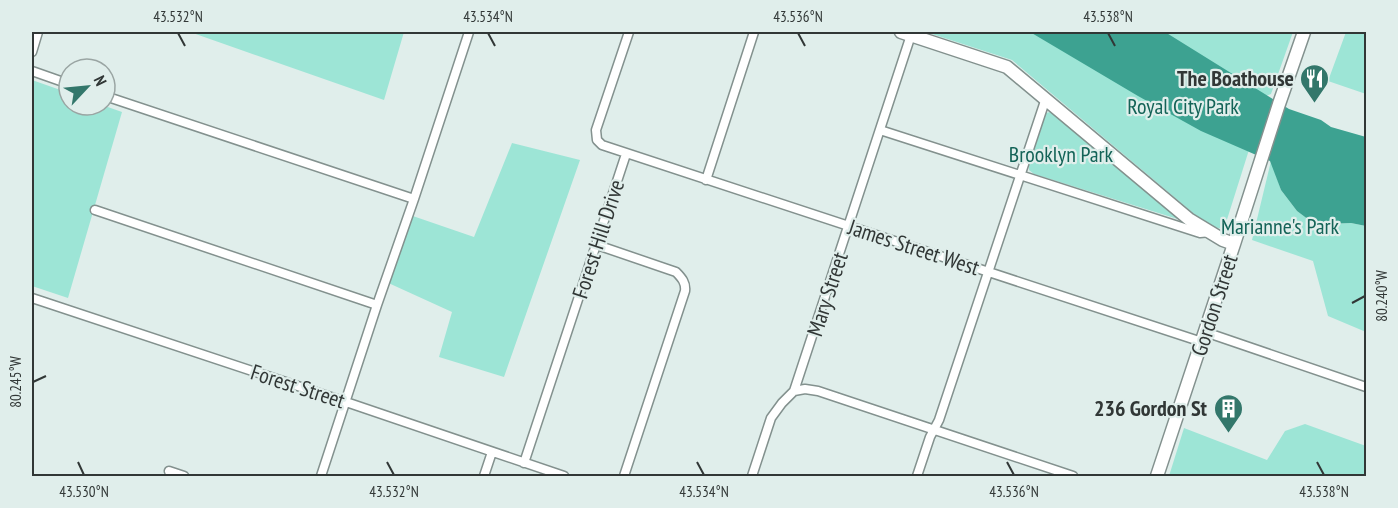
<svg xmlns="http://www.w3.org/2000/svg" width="1398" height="508" viewBox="0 0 1398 508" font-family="'PT Sans Narrow',sans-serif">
	<rect width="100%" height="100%" fill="#e0eeeb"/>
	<!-- green -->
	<path fill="#9de5d6" d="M190 32H404L384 100Z
		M926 32H1293L1271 94 1266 96 1224 229 1211 227 1193 213 1012 60Z
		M1346 32H1366V94L1328 81Z
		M32 80 69 93V105H102L122 112 68 298 32 286Z
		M1050 112 1056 114 1184 221 1034 174 1029 170V163L1046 113Z
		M512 143 580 160 504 377 439 357 452 312 384 281 407 214 474 237Z
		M1271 161 1281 190 1297 211 1313 223 1325 224 1351 223 1366 226V332L1328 316 1313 261 1252 240Z
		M1305 424 1366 446V476H1169L1184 428 1267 460 1285 431Z"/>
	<!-- water -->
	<path fill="#3da291" d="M1030 32H1165L1289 109 1321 120 1331 127 1366 137V226L1351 223 1325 224 1313 223 1297 211 1281 190 1270 161 1201 131 1138 96Z"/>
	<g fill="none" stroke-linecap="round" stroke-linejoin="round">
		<defs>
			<path id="street" d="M629 32 596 130 597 140 602 145 1202 342
				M32 52 38 32
				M32 71 69 84
				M105 96 414 199
				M880 130 1200 233 1211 232
				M706 180 754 32
				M95 210 377 305
				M597 245 676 272C682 278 686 283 685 291L624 476
				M32 298 346 402 564 476
				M1205 332 1366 387
				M794 391 805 389 818 391 1073 476
				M524 463 626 154
				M169 471 184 476
				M321 476 377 305 414 199 469 32
				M484 476 492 452
				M752 476 771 418 782 403 794 391 911 35
				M917 476 930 437 939 420 1046 98"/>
			<path id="secondary" d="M901 32 1007 67 1190 220 1223 240 1234 244
				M1157 476 1234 244 1279 104 1304 32"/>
		</defs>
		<!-- street casing -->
		<use href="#street" stroke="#83918e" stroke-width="11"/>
		<!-- secondary casing -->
		<use href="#secondary" stroke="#83918e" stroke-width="15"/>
		<!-- street -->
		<use href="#street" stroke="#fff" stroke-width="8"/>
		<!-- secondary -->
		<use href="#secondary" stroke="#fff" stroke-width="12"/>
	</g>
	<!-- ticks -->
	<path fill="none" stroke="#313736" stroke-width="2" d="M178 33 185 46M488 33 495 46M798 33 805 46M1108 33 1115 46M1352 303 1365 296M33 382 46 376M78 462 84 475M387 462 394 475M697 462 704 475M1007 462 1014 475M1317 462 1324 475"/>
	<!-- icons -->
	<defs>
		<symbol id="restaurant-pin" viewBox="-11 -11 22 30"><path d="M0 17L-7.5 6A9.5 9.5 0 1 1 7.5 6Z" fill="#33776b" stroke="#e0eeeb"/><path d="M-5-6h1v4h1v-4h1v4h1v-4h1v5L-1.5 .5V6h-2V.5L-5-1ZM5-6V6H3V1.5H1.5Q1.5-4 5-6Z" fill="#fff"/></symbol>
		<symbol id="building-pin" viewBox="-11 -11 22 30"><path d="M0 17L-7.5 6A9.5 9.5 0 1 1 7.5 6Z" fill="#33776b" stroke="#e0eeeb"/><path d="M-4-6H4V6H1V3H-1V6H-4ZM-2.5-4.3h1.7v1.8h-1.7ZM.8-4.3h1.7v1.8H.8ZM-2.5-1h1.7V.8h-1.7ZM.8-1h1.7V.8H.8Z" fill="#fff"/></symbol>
	</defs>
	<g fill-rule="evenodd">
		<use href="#restaurant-pin" x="1298" y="62" width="33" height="45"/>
		<use href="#building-pin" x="1212" y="392" width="33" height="45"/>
	</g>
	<g text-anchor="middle" stroke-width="4.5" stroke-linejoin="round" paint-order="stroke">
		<!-- poi labels -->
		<g font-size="22" font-weight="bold" fill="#313736" stroke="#e0eeeb" text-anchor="end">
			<text x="1294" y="86">The Boathouse</text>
			<text x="1207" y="416">236 Gordon St</text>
		</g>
		<!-- park labels -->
		<g font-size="22" fill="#136357" stroke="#e0eeeb">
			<text x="1183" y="114">Royal City Park</text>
			<text x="1061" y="162">Brooklyn Park</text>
			<text x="1280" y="234">Marianne's Park</text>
		</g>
		<!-- street labels -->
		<g font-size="22" fill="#313736" stroke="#e0eeeb">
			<text transform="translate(598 239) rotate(-72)" y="8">Forest Hill Drive</text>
			<text transform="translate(914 247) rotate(18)" y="8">James Street West</text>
			<text transform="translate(827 294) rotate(-72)" y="8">Mary Street</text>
			<text transform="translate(1214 305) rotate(-72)" y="8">Gordon Street</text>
			<text transform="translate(298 386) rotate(18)" y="8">Forest Street</text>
		</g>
	</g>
	<!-- border -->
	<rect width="1398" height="508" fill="none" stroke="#e0eeeb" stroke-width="66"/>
	<!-- north arrow -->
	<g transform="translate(87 87) rotate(64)"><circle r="28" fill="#e0eeeb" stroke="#9aa5a3" stroke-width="1.5"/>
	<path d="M0-4.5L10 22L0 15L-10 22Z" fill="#33776b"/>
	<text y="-9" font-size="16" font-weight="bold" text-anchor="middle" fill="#313736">N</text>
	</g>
	<rect x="33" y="33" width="1332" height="442" fill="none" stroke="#313736" stroke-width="2"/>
	<g font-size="15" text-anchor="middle" fill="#313736">
		<text x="178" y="22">43.532°N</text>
		<text x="488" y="22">43.534°N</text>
		<text x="798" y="22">43.536°N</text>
		<text x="1108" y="22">43.538°N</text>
		<text transform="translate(1382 296) rotate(-90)" y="5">80.240°W</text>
		<text transform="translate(16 382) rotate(-90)" y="5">80.245°W</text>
		<text x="84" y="497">43.530°N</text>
		<text x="394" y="497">43.532°N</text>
		<text x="704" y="497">43.534°N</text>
		<text x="1014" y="497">43.536°N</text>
		<text x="1324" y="497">43.538°N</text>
	</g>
</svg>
